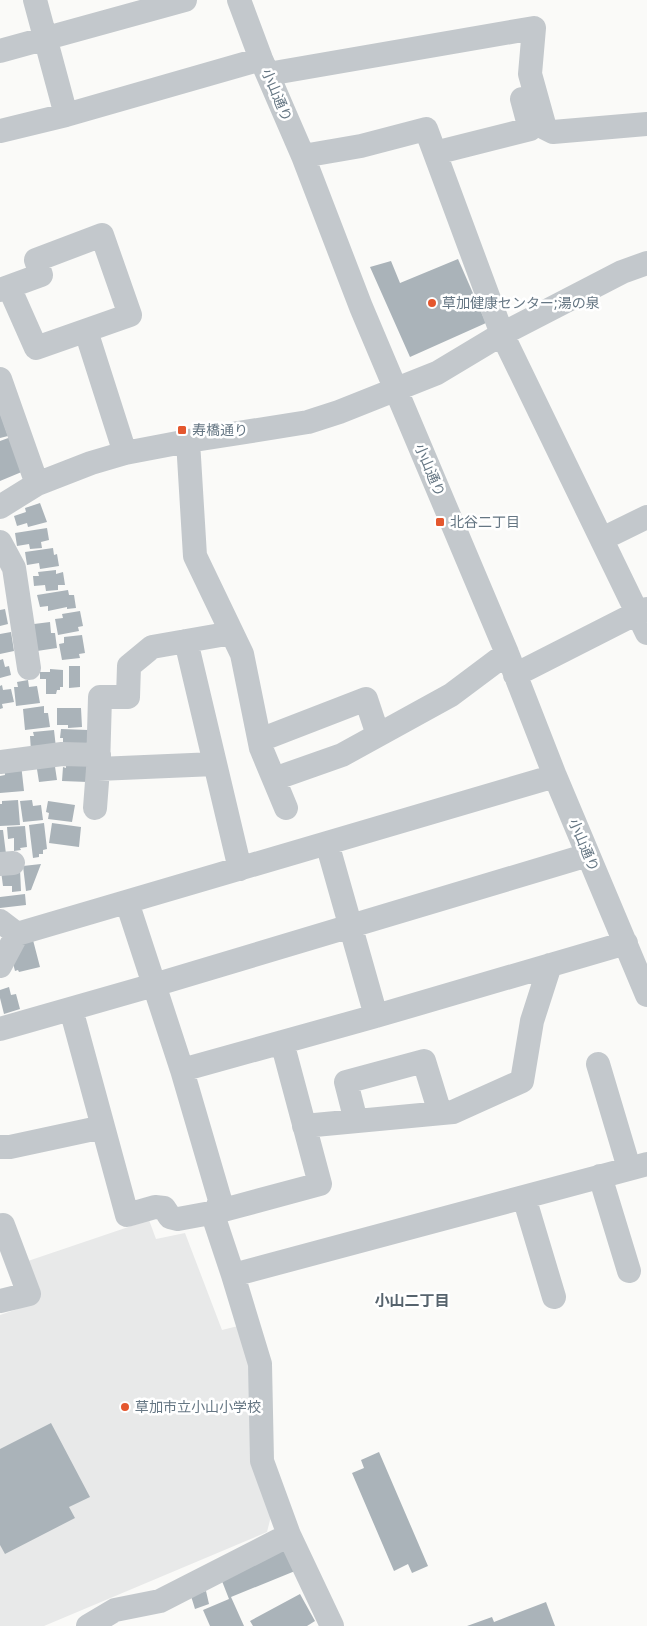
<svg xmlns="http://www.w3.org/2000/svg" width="647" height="1626" viewBox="0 0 647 1626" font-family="'Open Sans','Noto Sans JP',sans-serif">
	<rect width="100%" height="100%" fill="#fafaf8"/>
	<!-- built -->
	<path fill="#e8e9e9" d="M149 1220 156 1239 185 1233 222 1330 242 1325 271 1516 267 1532 44 1626H0V1315L38 1302 25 1262Z"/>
	<!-- building -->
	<path fill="#aab3b9" d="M458 259 486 323 410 357 370 267 391 261 400 283Z
		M0 413 8 436 0 438Z
		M11 437 24 471 0 481V441Z
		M40 503 47 522 28 527 27 523 17 526 14 516 26 512 25 508Z
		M47 528 49 540 41 542 42 548 30 549 29 544 17 546 15 533Z
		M53 548 54 555 57 554 59 566 40 569 39 563 27 565 25 552Z
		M56 570V574L63 572 65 585H58V590L46 591 45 585 34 586 33 576H39L38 572Z
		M68 590 69 595H74L76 608 67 609V607L48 611V606L40 607 37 595Z
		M5 609 8 624 0 626V610Z
		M80 611 83 626 78 627 79 631 58 635 55 619 63 618 62 614Z
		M50 622 51 633H55L57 648 37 651 34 624Z
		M11 632 14 651 0 654V634Z
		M82 635 85 653 79 654 80 658 62 660 59 644 64 643V637Z
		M3 659 5 667 9 666 11 675 0 678V660Z
		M69 666H80V687L69 688Z
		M50 669 63 670V687H60V690H57L56 694H46V679H40V672H50Z
		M28 680 29 687 37 686 40 703 16 706 14 687H18L17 682Z
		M2 685 3 690 11 689 14 702 2 704 3 708 0 709V686Z
		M44 706V713H48L50 727 25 730 23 709Z
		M57 708H81L82 727 68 728V725H57Z
		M61 729 88 730 92 749 63 750V738H60Z
		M54 730 56 748 31 751 30 736H34L33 732Z
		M66 757 89 758 88 782 62 781 63 767 66 768Z
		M54 760 57 780 39 782 36 763Z
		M21 764 24 791 0 793V776L5 775 4 766Z
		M18 800 20 825 0 826V804H2V801Z
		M32 800 33 806 41 805 43 820 23 822 20 801Z
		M48 801 75 805 72 822 48 819 49 813 46 812Z
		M44 823 47 849 43 850V854H39V857L33 858 29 825Z
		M52 823 81 827 79 847 49 843Z
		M25 826 27 847 20 848 21 850 14 851V838L8 839 7 827Z
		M0 830H3L6 854H0Z
		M41 864 31 890 26 891 23 866Z
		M20 869 21 891 12 892V886H3L1 871Z
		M25 894 26 905 0 908V897Z
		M33 940 40 967 19 972 18 970 15 971 12 959 21 943Z
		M9 987 11 995 16 994 20 1009 4 1014 0 998V990Z
		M51 1423 90 1497 69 1507 75 1518 5 1554 0 1545V1449Z
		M379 1452 428 1566 412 1573 408 1564 394 1571 352 1473 364 1468 361 1460Z
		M286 1549 295 1571 231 1597 244 1626H210L203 1610 229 1599 220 1576Z
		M206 1591 209 1604 195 1609 191 1596Z
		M300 1594 315 1621 307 1626H253L250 1621Z
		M546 1602 555 1626H467L492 1617 494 1622Z"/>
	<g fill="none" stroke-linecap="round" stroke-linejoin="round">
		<!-- minor -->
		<path stroke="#c3c8cc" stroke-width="24" d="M35 0 66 115
			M239 0 261 59 303 156 361 307 507 653 555 776 647 995
			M0 51 185 0
			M268 74 534 28 530 74 545 128 553 132 647 124
			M0 131 66 115 261 59
			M435 153 530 129 522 99
			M303 156 361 146 426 129 502 334 647 633
			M0 290 41 275 36 260 102 235 130 315 36 348 9 287
			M86 331 125 453
			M0 379 37 484
			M188 441 195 556 242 654 261 748 286 808
			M0 507 37 484 91 463 125 453 188 441 308 422 339 412 437 373 502 334 622 272 647 263
			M602 539 647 517
			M0 542 14 568 29 668
			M186 641 240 869
			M515 675 637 613 647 609
			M260 740 366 699 378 735
			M0 762 62 754 99 755
			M98 769 215 764
			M274 779 342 755 451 695 507 653
			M95 808 98 769 100 697H128L129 666 152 647 232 633
			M327 843 376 1016
			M0 864 13 863
			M127 902 182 1070 220 1200 214 1218 233 1275 260 1364 262 1461 289 1535 332 1626
			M0 921 17 934 555 776
			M0 966 17 934
			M71 1009 127 1215 155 1207 164 1208 170 1217 178 1219 216 1212 320 1184 282 1042
			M0 1029 154 985 588 855
			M598 1064 629 1168
			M182 1070 376 1016 626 943
			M356 1121 346 1082 424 1061 440 1113
			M304 1126 453 1112 522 1081 532 1021 550 965
			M0 1147H10L103 1127
			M600 1176 629 1271
			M524 1197 554 1297
			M233 1275 647 1164
			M0 1301 29 1294 3 1225
			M88 1626 115 1610 160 1601 289 1535"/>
	</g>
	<!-- markers -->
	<g fill="#e4572e" stroke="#fff" stroke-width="2">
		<circle cx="432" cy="303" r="5"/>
		<rect x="177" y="425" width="10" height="10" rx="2.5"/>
		<rect x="435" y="517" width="10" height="10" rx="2.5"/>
		<circle cx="125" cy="1407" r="5"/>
	</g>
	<g text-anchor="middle" stroke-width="5" stroke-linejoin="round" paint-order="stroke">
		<!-- street labels -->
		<g font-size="14" fill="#657683" stroke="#fff">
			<text transform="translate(277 95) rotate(67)" y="5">小山通り</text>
			<text transform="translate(430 470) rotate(67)" y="5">小山通り</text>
			<text transform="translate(584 845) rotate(67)" y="5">小山通り</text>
		</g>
		<!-- poi labels -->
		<g font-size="14" fill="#657683" stroke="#fff" text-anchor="start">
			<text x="442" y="308">草加健康センター;湯の泉</text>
			<text x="192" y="435">寿橋通り</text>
			<text x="450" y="527">北谷二丁目</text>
			<text x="135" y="1412">草加市立小山小学校</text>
		</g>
		<!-- neighbourhood labels -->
		<g font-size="15" font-weight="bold" fill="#57646e" stroke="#fff">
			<text x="412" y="1306">小山二丁目</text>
		</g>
	</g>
</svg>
